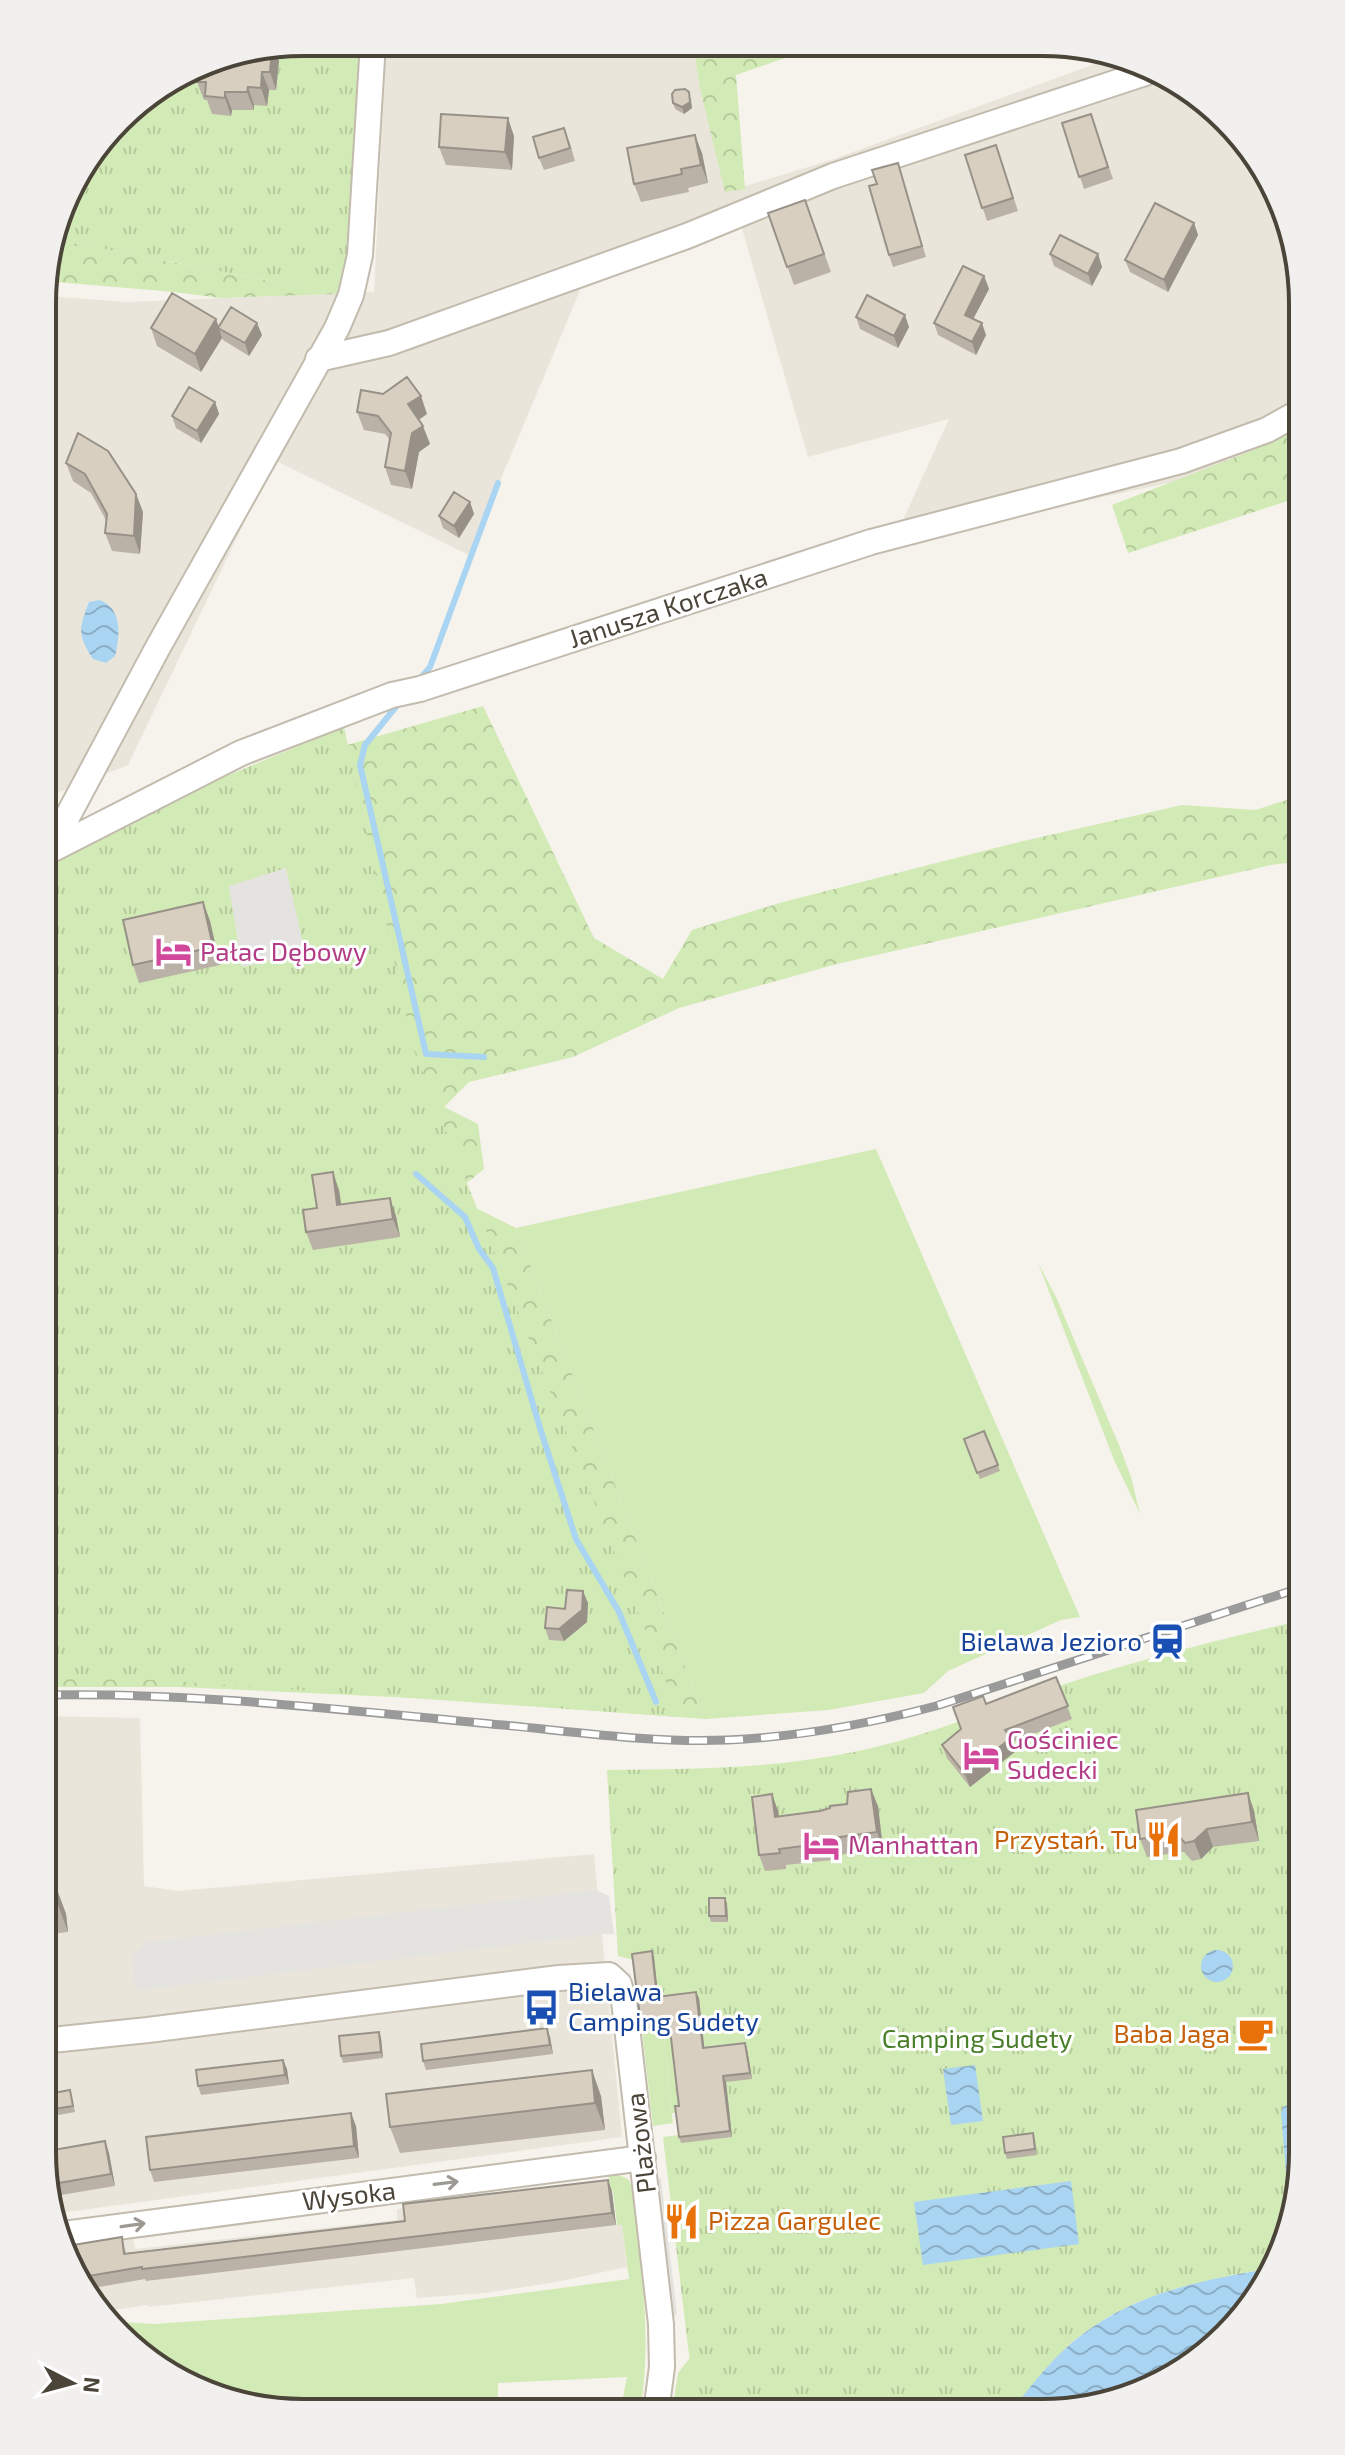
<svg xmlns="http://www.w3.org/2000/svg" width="1345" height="2455" viewBox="0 0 1345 2455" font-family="'Exo 2',sans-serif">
	<defs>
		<pattern id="forest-crowns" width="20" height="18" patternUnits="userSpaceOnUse" patternTransform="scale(2)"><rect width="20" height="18" fill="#d2eab5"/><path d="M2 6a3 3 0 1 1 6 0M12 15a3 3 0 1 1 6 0" fill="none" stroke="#b6ca9c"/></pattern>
		<pattern id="park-tufts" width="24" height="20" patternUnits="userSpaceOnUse" patternTransform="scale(2)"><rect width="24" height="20" fill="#d2eab5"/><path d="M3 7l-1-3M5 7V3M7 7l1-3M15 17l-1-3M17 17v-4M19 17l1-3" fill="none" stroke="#b6ca9c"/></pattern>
		<pattern id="water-waves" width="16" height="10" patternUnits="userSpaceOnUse" patternTransform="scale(2)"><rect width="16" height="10" fill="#a9d4f2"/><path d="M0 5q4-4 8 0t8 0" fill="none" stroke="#8caec5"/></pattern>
	</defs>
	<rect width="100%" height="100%" fill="#f6f3ec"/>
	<!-- residential -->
	<path fill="#eae5da" d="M386 43 693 44 700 89 726 192 831 160 1114 57 1214 106 1289 218 1303 303V442L1283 458 909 539 903 520 949 419 808 457 741 225 581 288 469 555 274 460 128 765 44 798V296L128 302 374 292Z
		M43 1716 140 1718 144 1886 178 1891 594 1854 622 2137 52 2214 42 2152Z
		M609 2184 616 2224H622L627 2267 556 2282 485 2293 417 2298 414 2278 149 2307 148 2305 100 2312 86 2298 63 2251 133 2239 135 2249 397 2220V2209Z"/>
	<!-- green -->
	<path fill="#d2eab5" d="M876 1149 1080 1617 1061 1620 948 1671 924 1693 828 1710 705 1719 516 1228Z
		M1038 1263 1056 1297 1119 1445 1131 1477 1140 1514 1114 1460Z
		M663 2028 673 2123 653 2126 642 2030Z
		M618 2168 619 2175 628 2179 632 2186C640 2261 653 2336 640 2412H620L627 2377 498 2383V2411H268L144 2359 108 2321 154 2324 441 2304 629 2279 622 2225H617L613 2191H610L608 2169Z
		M757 2347 721 2412H672L678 2373 689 2359Z"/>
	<!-- forest -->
	<path fill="url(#forest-crowns)" d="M693 44 823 45 736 75 745 189 725 192 700 89Z
		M53 239 337 294 221 298 174 292 44 281V269Z
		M1303 423V496L1128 553 1112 505 1259 448Z
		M483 706 594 938 663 979 692 930 783 902 1011 844 1182 805 1255 810 1303 795V861L1271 865 837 964 679 1008 573 1057 469 1082 444 1107 478 1124 484 1169 457 1191 476 1208 516 1228 705 1719 457 1700 179 1687H43V1655L159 799Z"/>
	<!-- park -->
	<path fill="url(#park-tufts)" d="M303 42H359L351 238 337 294 53 239 69 187 130 107 203 62Z
		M344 727 413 1048 680 1717 159 1680 43 1679 44 852Z
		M1303 1620 1302 2170 1283 2252 1264 2286 1261 2270C1188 2283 1118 2298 1063 2351 1043 2370 1027 2392 1010 2413L680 2412 692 2380 663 2137 679 2135 677 2113H672L663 2028 634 1960 618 1956 607 1770C691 1769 771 1769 854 1752 925 1738 993 1707 1062 1685 1141 1659 1222 1639 1303 1620Z"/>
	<!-- parking -->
	<path fill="#e5e3e0" d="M286 868 305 952 242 967 229 886Z
		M596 1890 609 1896 614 1934H601L135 1991 133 1955 147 1942Z
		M654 2174 661 2179 677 2313 671 2320Z"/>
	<!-- water -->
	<path fill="url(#water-waves)" d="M99 600C123 608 120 636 115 656L106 663 93 659C77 635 79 628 89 602Z
		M1201 1966a16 16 0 1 1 32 0a16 16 0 1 1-32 0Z
		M975 2065 983 2121 951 2125 943 2069Z
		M1302 2099V2170L1290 2222 1281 2113 1283 2107Z
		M1071 2181 1079 2244 923 2265 914 2202Z
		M1274 2268 1249 2311 1201 2359 1127 2399 1042 2413H1010C1027 2391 1045 2367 1066 2348 1126 2294 1197 2281 1274 2268Z"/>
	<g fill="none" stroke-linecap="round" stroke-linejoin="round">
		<!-- stream -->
		<path stroke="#a9d4f2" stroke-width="6" d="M419 680 430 667 498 483
			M399 703 365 745 360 765 426 1054 484 1057
			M416 1174 465 1217 479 1249 493 1268 540 1428 576 1539 619 1612 656 1702"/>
		<defs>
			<path id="minor" d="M318 359 389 343 687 236 833 176 1145 73
				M49 851 241 753 392 695 420 689 871 542 1181 461 1267 430 1303 410
				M49 851 157 649 337 328 351 295 360 255 373 42
				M42 2041 148 2030 559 1978 609 1975 619 1984 624 2001 661 2324 662 2367 656 2412
				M56 2235 643 2158"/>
		</defs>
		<!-- minor casing -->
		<use href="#minor" stroke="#c2bbae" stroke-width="28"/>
		<!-- minor -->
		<use href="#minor" stroke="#fff" stroke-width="24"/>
		<defs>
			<path id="rail" d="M43 1695C197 1692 350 1711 503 1725 577 1732 652 1743 727 1740 798 1737 868 1724 936 1706L1303 1587"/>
		</defs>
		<!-- rail casing -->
		<use href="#rail" stroke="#9a9a9a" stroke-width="9"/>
		<!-- rail -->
		<use href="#rail" stroke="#fff" stroke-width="6" stroke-dasharray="18" stroke-linecap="butt"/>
	</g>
	<!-- wall -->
	<path fill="#bab2a6" d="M279 61 276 90H269L267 106 254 105V110H232L231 116 212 114 207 100H204L197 82V77L194 68Z
		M691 98 692 108 684 114 675 109 673 103Z
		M1091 114 1113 179 1084 189 1062 123Z
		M514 136 512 170 446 165 439 147Z
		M569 140 575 161 544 170 539 158Z
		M996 145 1018 211 987 221 965 155Z
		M702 153 708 183 688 188 689 192 641 202 634 184Z
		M898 163 926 257 893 267 889 255 877 184Z
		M805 200 831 272 794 285 768 213Z
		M1194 223 1198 235 1168 292 1130 272 1125 260Z
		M1050 254H1098L1102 267 1092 286 1054 266Z
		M984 276 989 289 973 319 986 335 976 355 938 335 934 323Z
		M856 317 909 327 898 348 860 329Z
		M216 319 219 327 262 335 249 356 223 340 222 338 201 372 157 346 151 328Z
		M215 402 219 414 201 443 176 428 172 416Z
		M357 412 427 414 419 420 430 444 419 452 412 489 391 485 385 467 390 440 385 434 364 430Z
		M66 463 136 494 143 512 140 554 112 551 105 533 106 520 91 493 73 481Z
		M470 502 474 514 459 538 443 528 439 516Z
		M203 902 210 921 220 965 139 983 133 965Z
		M339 1190 341 1205 396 1216 400 1237 313 1250 306 1232 317 1208Z
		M984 1431 1000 1471 980 1479 964 1439Z
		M588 1603 587 1622 564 1641 549 1640 545 1628 565 1609Z
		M1056 1677 1072 1719 1013 1742 1016 1751 970 1787 947 1758 942 1745 961 1729 986 1704Z
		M1248 1793 1254 1811 1259 1841 1213 1847 1201 1859 1192 1861 1184 1852 1147 1857 1140 1839Z
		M772 1794 779 1816 878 1806 883 1849 831 1856 832 1860 786 1865V1869L765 1871 759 1855Z
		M42 1879 43 1884 49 1888 56 1887 66 1914 68 1932 42 1935Z
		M725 1898 727 1904 728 1922H711L709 1916Z
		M654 1957 658 1997 699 1998 704 2047 745 2043 747 2049 752 2079 726 2082 732 2137 681 2143 679 2137V2106L670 2027 643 2030 641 2024Z
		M379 2032 381 2038 383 2058 343 2063 341 2056Z
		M550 2037 553 2054 426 2070 423 2061Z
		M283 2060 287 2069 289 2084 201 2095 198 2086Z
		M70 2090 75 2112 42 2118V2095Z
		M601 2096 605 2130 400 2153 390 2127Z
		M356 2126 359 2158 154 2182 150 2170Z
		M1033 2133 1035 2139 1037 2155 1007 2159 1005 2153Z
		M105 2141 109 2153 115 2186 49 2197 42 2152Z
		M608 2180 612 2192 616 2225 146 2281 145 2279 82 2290 61 2247 122 2237 126 2253 405 2221Z"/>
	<!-- shaded-wall -->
	<path fill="#979187" d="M272 48H274L279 61 276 90 270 72Z
		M262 72 269 90 267 106 261 88Z
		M248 87 254 105V110L247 92Z
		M225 92 232 110 231 116 225 98Z
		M689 92 692 108 684 114 682 107Z
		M508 118 514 136 512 170 505 152Z
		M695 135 702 153 708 183 701 165Z
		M1194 223 1198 235 1168 292 1164 280Z
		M1098 254 1102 267 1092 286 1088 274Z
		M984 276 989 289 969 327 965 315Z
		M905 315 909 327 898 348 894 336Z
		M216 319 222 338 201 372 195 354Z
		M257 323 262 335 249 356 245 343Z
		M982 323 986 335 976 355 972 342Z
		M421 396 427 414 415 422 408 404Z
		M215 402 219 414 201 443 197 431Z
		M423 426 430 444 419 452 412 489 405 471 412 433Z
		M136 494 143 512 140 554 134 536Z
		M470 502 474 514 459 538 454 526Z
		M203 902 210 921 220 965 213 947Z
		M333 1172 339 1190 344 1223 337 1205Z
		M390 1198 396 1216 400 1237 393 1219Z
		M583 1591 588 1603 587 1622 564 1641 559 1629Z
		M1011 1738 1016 1751 970 1787 965 1774Z
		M871 1789 878 1806 883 1849 877 1832Z
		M1248 1793 1254 1811 1259 1841 1252 1822Z
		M772 1794 778 1811 782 1834 775 1817Z
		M1207 1829 1213 1847 1201 1859 1194 1841Z
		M56 1887 66 1914 68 1932 58 1905Z
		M725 1898 727 1904 728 1922 726 1916Z
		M652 1951 654 1957 659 2003 657 1997Z
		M696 1992 699 1998 705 2054 703 2048Z
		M547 2028 550 2037 553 2054 550 2045Z
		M379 2032 381 2038 383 2058 381 2052Z
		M745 2043 747 2049 752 2079 750 2073Z
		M283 2060 287 2069 289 2084 285 2075Z
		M592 2070 601 2096 605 2130 595 2103Z
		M723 2076 726 2082 732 2137 730 2131Z
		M351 2113 356 2126 359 2158 354 2146Z
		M105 2141 109 2153 115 2186 111 2174Z
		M608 2180 612 2192 616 2225 612 2213Z"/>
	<!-- building -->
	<path fill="#d8cfc1" stroke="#979187" stroke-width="2" d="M272 48 270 72H262L261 88 248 87 247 92H225V98L205 96 206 82H197L198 68H194L203 62Z
		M685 89 689 92 690 102 682 107 673 103 672 94 675 90Z
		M441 114 508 118 505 152 439 147Z
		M1091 114 1108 167 1079 177 1062 123Z
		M564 128 570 148 539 158 533 137Z
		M695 135 701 165 681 169 682 174 634 184 627 148Z
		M996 145 1013 198 982 208 965 155Z
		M898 163 922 246 889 255 869 186 877 184 872 170Z
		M805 200 824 254 787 267 768 213Z
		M1155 203 1194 223 1164 280 1125 260Z
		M1060 235 1098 254 1088 274 1050 254Z
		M963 266 984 276 965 315 982 323 972 342 934 323Z
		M172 293 216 319 195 354 151 328Z
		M867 295 905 315 894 336 856 317Z
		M231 307 257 323 245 343 218 328Z
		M407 377 421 396 408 404 423 426 412 433 405 471 385 467 391 433 378 416 357 412 361 390 383 394Z
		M189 387 215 402 197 431 172 416Z
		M78 433 108 451 136 494 134 536 105 533 107 514 85 474 66 463Z
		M454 492 470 502 454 526 439 516Z
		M203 902 213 947 133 965 123 920Z
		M333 1172 337 1205 390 1198 393 1219 306 1232 303 1210 317 1208 312 1175Z
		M984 1431 998 1465 977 1473 964 1439Z
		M567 1590 583 1591 582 1610 559 1629 545 1628 547 1607 565 1609Z
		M1056 1677 1068 1706 1005 1730 1011 1738 965 1774 942 1745 961 1729 953 1707 983 1696 986 1704Z
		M871 1789 877 1832 825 1839 826 1843 779 1849 780 1853 759 1855 752 1797 772 1794 775 1817 820 1811 830 1808V1806L847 1804 848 1792Z
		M1248 1793 1252 1822 1207 1829 1194 1841 1185 1843 1177 1834 1140 1839 1136 1810Z
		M42 1884H48V1888L56 1887 58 1905 42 1907Z
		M709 1898H725L726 1916H709Z
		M652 1951 657 1997 696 1992 703 2048 745 2043 750 2073 723 2076 730 2131 679 2137 675 2106H679L669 2021 641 2024 632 1954Z
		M547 2028 550 2045 423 2061 421 2044Z
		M379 2032 381 2052 341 2056 339 2036Z
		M283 2060 285 2075 198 2086 196 2070Z
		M592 2070 595 2103 390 2127 386 2094Z
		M70 2090 73 2106 42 2111V2095Z
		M351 2113 354 2146 150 2170 146 2137Z
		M1033 2133 1035 2149 1005 2153 1003 2137Z
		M105 2141 111 2174 47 2185 42 2152Z
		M608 2180 612 2213 142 2269V2267L77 2278 61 2247 122 2237 124 2254 405 2221 403 2204Z"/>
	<!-- one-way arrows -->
	<defs><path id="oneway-shaft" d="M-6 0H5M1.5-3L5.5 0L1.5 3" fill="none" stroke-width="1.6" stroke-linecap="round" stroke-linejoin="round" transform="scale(2)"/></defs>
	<g stroke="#9c9892">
		<use href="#oneway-shaft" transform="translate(446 2183) rotate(-7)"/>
		<use href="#oneway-shaft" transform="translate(133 2225) rotate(-8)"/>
	</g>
	<!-- icons -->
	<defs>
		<symbol id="hotel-bare" viewBox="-9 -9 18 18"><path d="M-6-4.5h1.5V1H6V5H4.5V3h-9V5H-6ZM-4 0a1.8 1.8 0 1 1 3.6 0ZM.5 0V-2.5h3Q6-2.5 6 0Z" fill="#d1479c" stroke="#fff" stroke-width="2.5" paint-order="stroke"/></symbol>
		<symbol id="station-bare" viewBox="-9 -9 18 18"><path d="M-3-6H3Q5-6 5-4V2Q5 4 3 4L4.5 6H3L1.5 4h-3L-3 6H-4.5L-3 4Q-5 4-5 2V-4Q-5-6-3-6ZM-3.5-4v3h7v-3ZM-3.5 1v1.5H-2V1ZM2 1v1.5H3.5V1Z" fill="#1a4fb4" stroke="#fff" stroke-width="2.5" paint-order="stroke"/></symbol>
		<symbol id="restaurant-bare" viewBox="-9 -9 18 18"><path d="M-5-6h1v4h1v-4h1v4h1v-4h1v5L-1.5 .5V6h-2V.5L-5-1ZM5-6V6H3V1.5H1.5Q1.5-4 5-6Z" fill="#e8710a" stroke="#fff" stroke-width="2.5" paint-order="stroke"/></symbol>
		<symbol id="bus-bare" viewBox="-9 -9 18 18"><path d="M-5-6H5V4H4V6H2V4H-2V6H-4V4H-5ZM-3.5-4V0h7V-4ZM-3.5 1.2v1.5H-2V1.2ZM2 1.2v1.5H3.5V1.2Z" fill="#1a4fb4" stroke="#fff" stroke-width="2.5" paint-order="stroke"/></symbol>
		<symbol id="cafe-bare" viewBox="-9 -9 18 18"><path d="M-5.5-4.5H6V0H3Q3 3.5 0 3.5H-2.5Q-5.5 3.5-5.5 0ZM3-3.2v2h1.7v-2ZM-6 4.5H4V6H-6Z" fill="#e8710a" stroke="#fff" stroke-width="2.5" paint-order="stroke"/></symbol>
	</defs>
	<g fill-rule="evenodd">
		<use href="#hotel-bare" x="148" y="926" width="51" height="51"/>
		<use href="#station-bare" x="1142" y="1616" width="51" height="51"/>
		<use href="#hotel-bare" x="956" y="1730" width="51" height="51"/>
		<use href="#restaurant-bare" x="1138" y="1814" width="51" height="51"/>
		<use href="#hotel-bare" x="796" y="1820" width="51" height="51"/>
		<use href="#bus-bare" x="516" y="1982" width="51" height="51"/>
		<use href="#cafe-bare" x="1230" y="2008" width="51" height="51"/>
		<use href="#restaurant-bare" x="656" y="2196" width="51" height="51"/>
	</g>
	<g text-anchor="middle" stroke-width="6" stroke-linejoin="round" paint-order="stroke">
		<!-- street labels -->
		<g font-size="26" fill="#4b4439" stroke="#fff">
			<text transform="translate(668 608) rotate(-18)" y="9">Janusza Korczaka</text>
			<text transform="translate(641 2143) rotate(-97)" y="9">Plażowa</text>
			<text transform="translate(349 2196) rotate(-7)" y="9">Wysoka</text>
		</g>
		<!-- hotel labels -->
		<g font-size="26" fill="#b23c85" stroke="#fff" text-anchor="start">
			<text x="200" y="961">Pałac Dębowy</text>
			<text x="1007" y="1749">Gościniec<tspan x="1007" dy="30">Sudecki</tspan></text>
			<text x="848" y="1854">Manhattan</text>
		</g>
		<!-- transit labels -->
		<g font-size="26" fill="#164399" stroke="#fff" text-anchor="end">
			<text x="1142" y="1651">Bielawa Jezioro</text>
			<text x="568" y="2001" text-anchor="start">Bielawa<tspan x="568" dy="30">Camping Sudety</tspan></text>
		</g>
		<!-- food labels -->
		<g font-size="26" fill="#c56008" stroke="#fff" text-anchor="end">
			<text x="1138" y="1849">Przystań. Tu</text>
			<text x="1230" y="2043">Baba Jaga</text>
			<text x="708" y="2230" text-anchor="start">Pizza Gargulec</text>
		</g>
		<!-- park labels -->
		<g font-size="26" fill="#4a7f2a" stroke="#fff">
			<text x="977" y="2048">Camping Sudety</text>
		</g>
	</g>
	<!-- crop -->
	<path d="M0 0H1345V2455H0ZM303 56H1042A247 247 0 0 1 1289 303V2152A247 247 0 0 1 1042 2399H303A247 247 0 0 1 56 2152V303A247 247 0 0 1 303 56Z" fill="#f1f0ef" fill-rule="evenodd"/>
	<path fill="none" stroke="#4b4439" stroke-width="4" d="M303 56H1042A247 247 0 0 1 1289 303V2152A247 247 0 0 1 1042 2399H303A247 247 0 0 1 56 2152V303A247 247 0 0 1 303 56Z"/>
	<!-- north arrow -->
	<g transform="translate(72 2383) rotate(96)" stroke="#ffffff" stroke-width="6" paint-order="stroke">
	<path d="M0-6L14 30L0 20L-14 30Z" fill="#4b4439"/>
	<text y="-12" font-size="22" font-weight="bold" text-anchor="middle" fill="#4b4439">N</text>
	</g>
</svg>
